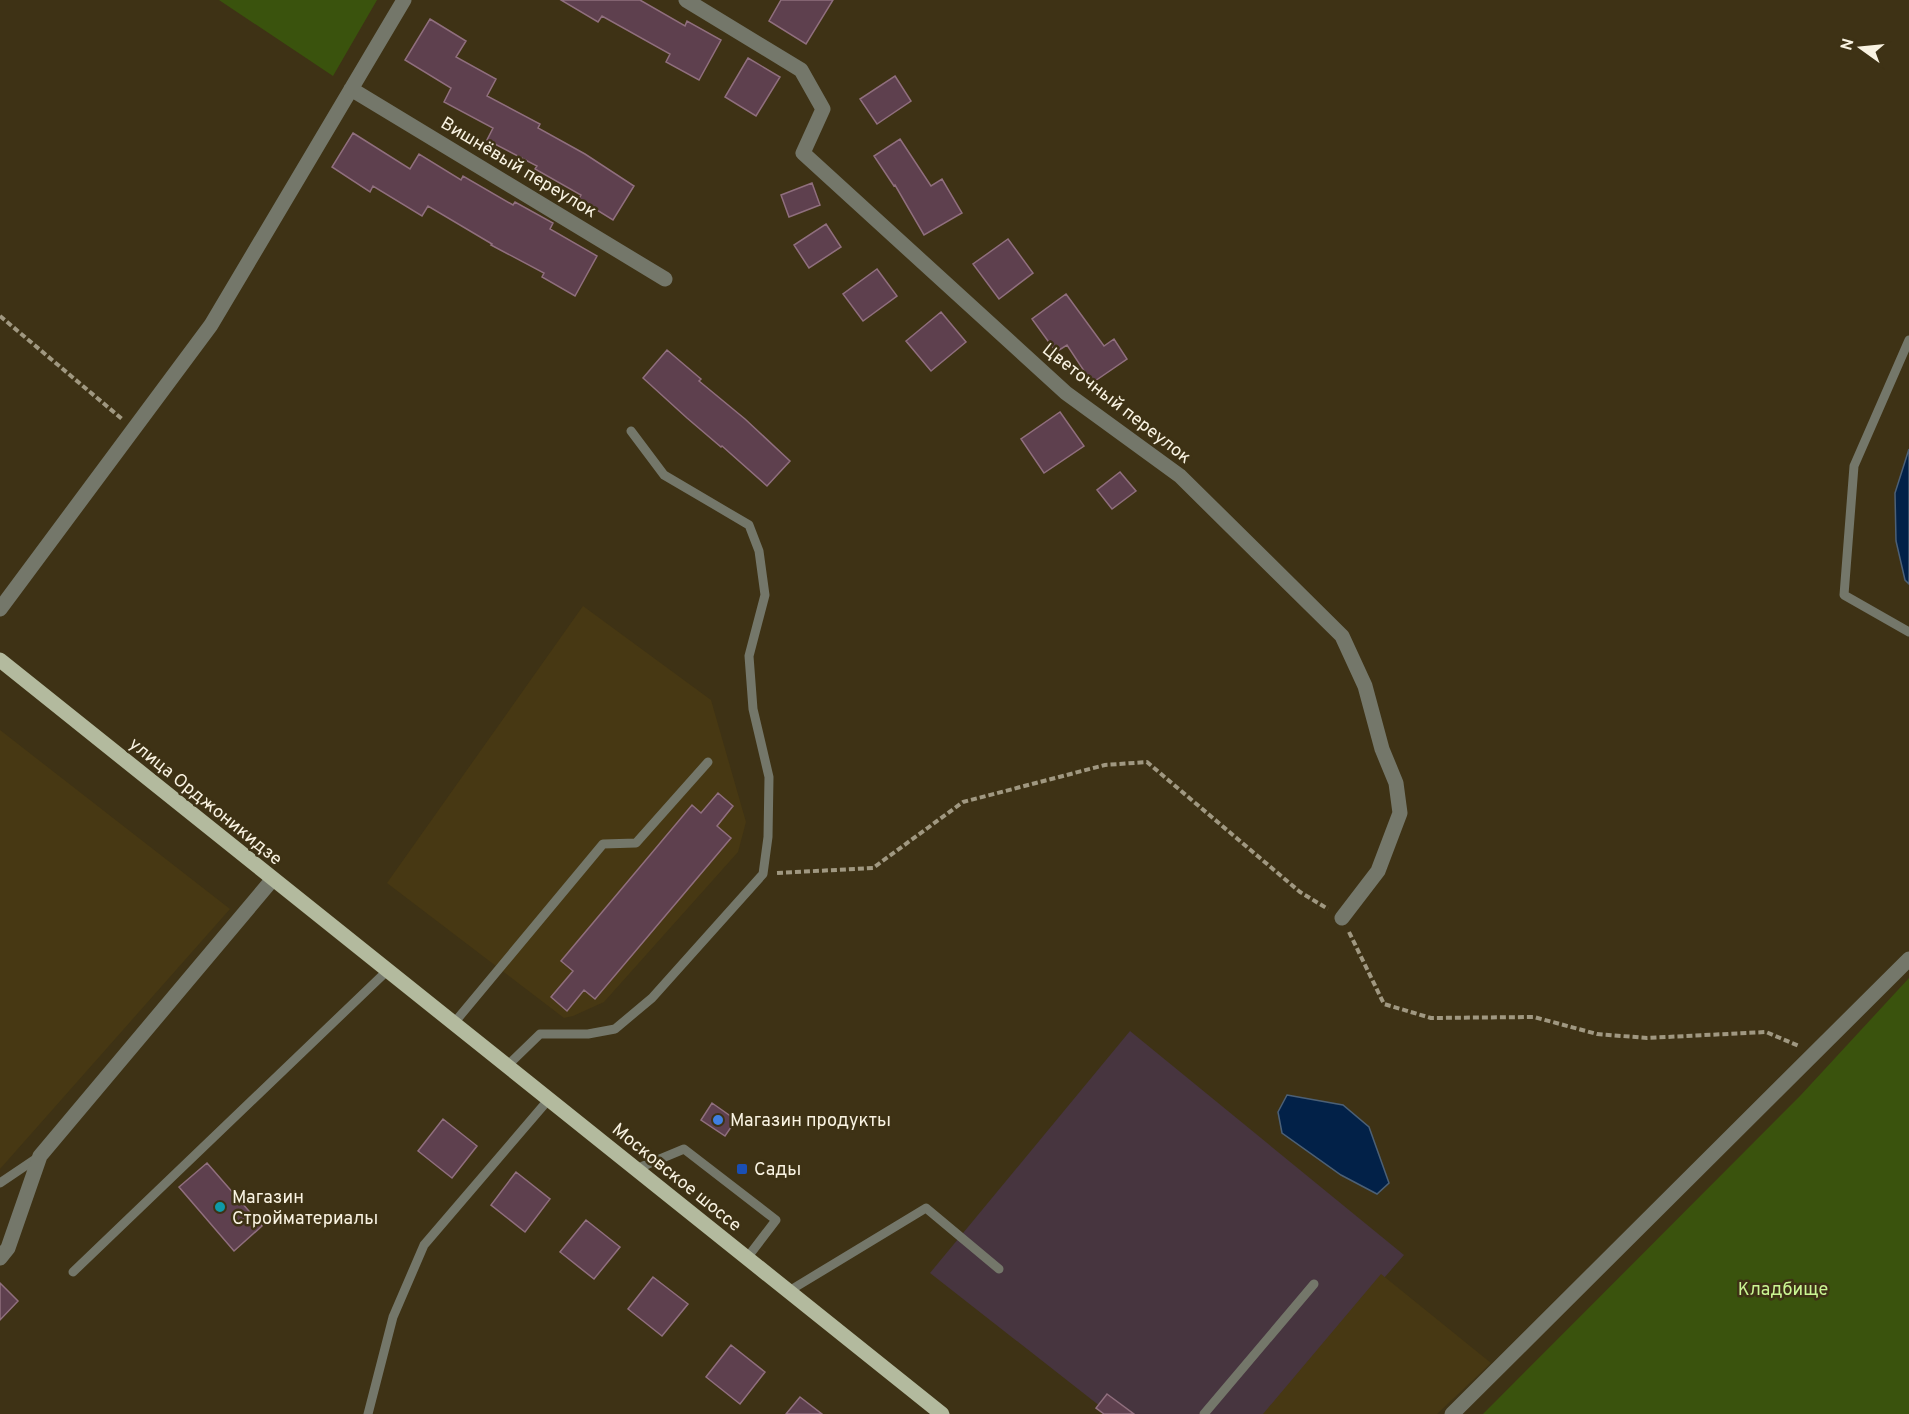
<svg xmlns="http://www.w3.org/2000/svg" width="1909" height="1414" viewBox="0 0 1909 1414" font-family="Overpass,sans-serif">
	<rect width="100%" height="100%" fill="#3e3215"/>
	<!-- commercial -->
	<path fill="#47353f" d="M1130 1031 1404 1255 1266 1414H1110L930 1273Z"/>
	<!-- built -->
	<path fill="#473813" d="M583 606 711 700 746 822 738 852 604 1002 573 1016 564 1018 387 883Z
		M0 730 230 909 0 1169Z
		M1381 1274 1491 1363 1437 1414H1263Z"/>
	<!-- green -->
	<path fill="#3a530d" d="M219 0H377L333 76Z
		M1909 978V1414H1483L1800 1096Z"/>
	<!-- water -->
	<path fill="#022148" stroke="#4c6076" stroke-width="1.5" d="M1909 449V584L1905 580 1896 541 1895 493Z
		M1287 1095 1343 1105 1369 1127 1389 1183 1377 1194 1341 1175 1282 1133 1278 1112Z"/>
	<!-- building -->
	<path fill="#5e404e" stroke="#906f7e" stroke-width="1.5" d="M561 0H640L685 26 687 21 721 40 699 80 666 62 670 54 602 16 598 22Z
		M781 0H833L806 44 769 21Z
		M430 19 466 41 456 57 496 79 487 96 540 124 538 128 585 154 634 186 613 220 579 199 581 195 535 169 537 166 487 140 493 128 444 102 451 88 405 60Z
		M748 58 780 77 756 116 725 97Z
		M895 76 911 101 877 124 860 99Z
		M353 133 410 169 419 154 461 180 463 176 513 205 515 202 553 223 550 229 597 256 575 296 542 277 544 273 491 245 492 244 428 206 422 216 373 186 370 192 332 167Z
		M900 139 931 186 942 179 962 213 924 235 895 185 894 186 874 156Z
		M812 183 820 205 789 217 781 195Z
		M826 224 841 247 809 268 794 245Z
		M1008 239 1033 273 999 299 973 264Z
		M877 269 897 296 863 321 843 294Z
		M1066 294 1104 346 1114 339 1127 359 1092 383 1067 345 1056 352 1032 319Z
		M941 312 966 342 931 371 906 341Z
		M667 350 701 379 699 381 745 419 790 461 767 486 722 446 721 447 687 418 643 378Z
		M1060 412 1084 446 1044 473 1021 439Z
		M1120 472 1136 491 1112 509 1097 490Z
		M718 793 733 806 717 826 731 838 595 999 584 990 567 1011 551 997 573 971 561 961 692 805 701 813Z
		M712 1103 736 1120 725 1136 701 1120Z
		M443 1119 477 1146 452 1178 418 1151Z
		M207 1163 262 1226 234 1251 179 1187Z
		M516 1172 550 1199 525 1232 491 1205Z
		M586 1220 620 1247 594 1279 560 1252Z
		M653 1277 688 1304 662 1336 628 1309Z
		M0 1283 18 1301 0 1320Z
		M731 1345 765 1372 740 1404 706 1377Z
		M1107 1394 1134 1414H1104L1096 1408Z
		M800 1397 822 1414H786Z"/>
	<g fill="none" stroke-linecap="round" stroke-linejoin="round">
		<!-- path -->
		<path stroke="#a09881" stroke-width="4" stroke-dasharray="6 3" stroke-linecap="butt" d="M0 316 122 419
			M777 873 873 868 963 802 1105 765 1147 762 1300 892 1328 909
			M1349 932 1384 1004 1431 1018 1534 1017 1597 1034 1647 1038 1766 1032 1799 1046"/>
		<!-- service -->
		<path stroke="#74776a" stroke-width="9" d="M1909 340 1854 466 1844 595 1909 632
			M454 1023 603 844 636 843 708 762
			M507 1066 540 1034H588L615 1029 652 998 763 874 768 837 769 777 753 709 749 656 765 595 759 551 749 525 664 475 631 431
			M636 1169 684 1149 776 1220 747 1258
			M0 1183 40 1156
			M73 1272 388 970
			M789 1291 926 1208 999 1269
			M368 1414 393 1317 424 1245 549 1099
			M1204 1414 1314 1284"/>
		<!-- minor -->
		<path stroke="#74776a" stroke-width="15" d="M686 0 801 70 823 109 803 153 1066 393 1180 476 1342 636 1365 686 1382 749 1396 783 1400 813 1378 871 1342 918
			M351 89 665 279
			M0 609 211 325 404 0
			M0 1258 8 1248 40 1156 272 880
			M1452 1414 1909 959"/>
		<!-- primary -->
		<path stroke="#b3ba9e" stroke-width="15" d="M0 660 942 1414"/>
	</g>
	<!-- markers -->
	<circle fill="#3f7fe0" stroke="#3e3215" stroke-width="2" cx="718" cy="1120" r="6"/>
	<rect fill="#1a4fb4" stroke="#3e3215" stroke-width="2" x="736" y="1163" width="12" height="12" rx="3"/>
	<circle fill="#0f9aa8" stroke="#3e3215" stroke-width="2" cx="220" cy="1207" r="6"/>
	<g text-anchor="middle" stroke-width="5" stroke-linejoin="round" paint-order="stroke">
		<!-- street labels -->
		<g font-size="18" fill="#f9f3e2" stroke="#3e3215">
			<text transform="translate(519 167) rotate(31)" y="6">Вишнёвый переулок</text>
			<text transform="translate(1117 403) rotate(38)" y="6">Цветочный переулок</text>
			<text transform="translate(206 801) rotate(39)" y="6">улица Орджоникидзе</text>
			<text transform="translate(677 1177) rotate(39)" y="6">Московское шоссе</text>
		</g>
		<!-- poi labels -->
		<g font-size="18" fill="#f9f3e2" stroke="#3e3215" text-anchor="start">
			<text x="730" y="1126">Магазин продукты</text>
			<text x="754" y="1175">Сады</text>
			<text x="232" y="1203">Магазин<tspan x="232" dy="21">Стройматериалы</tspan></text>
		</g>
		<!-- park labels -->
		<g font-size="18" fill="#caf593" stroke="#3e3215">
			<text x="1783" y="1295">Кладбище</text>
		</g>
	</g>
	<!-- north arrow -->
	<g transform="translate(1861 48) rotate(285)" stroke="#3e3215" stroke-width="4.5" paint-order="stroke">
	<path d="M0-4.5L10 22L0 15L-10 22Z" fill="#f9f3e2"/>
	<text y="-9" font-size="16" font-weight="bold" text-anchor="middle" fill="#f9f3e2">N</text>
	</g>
</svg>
